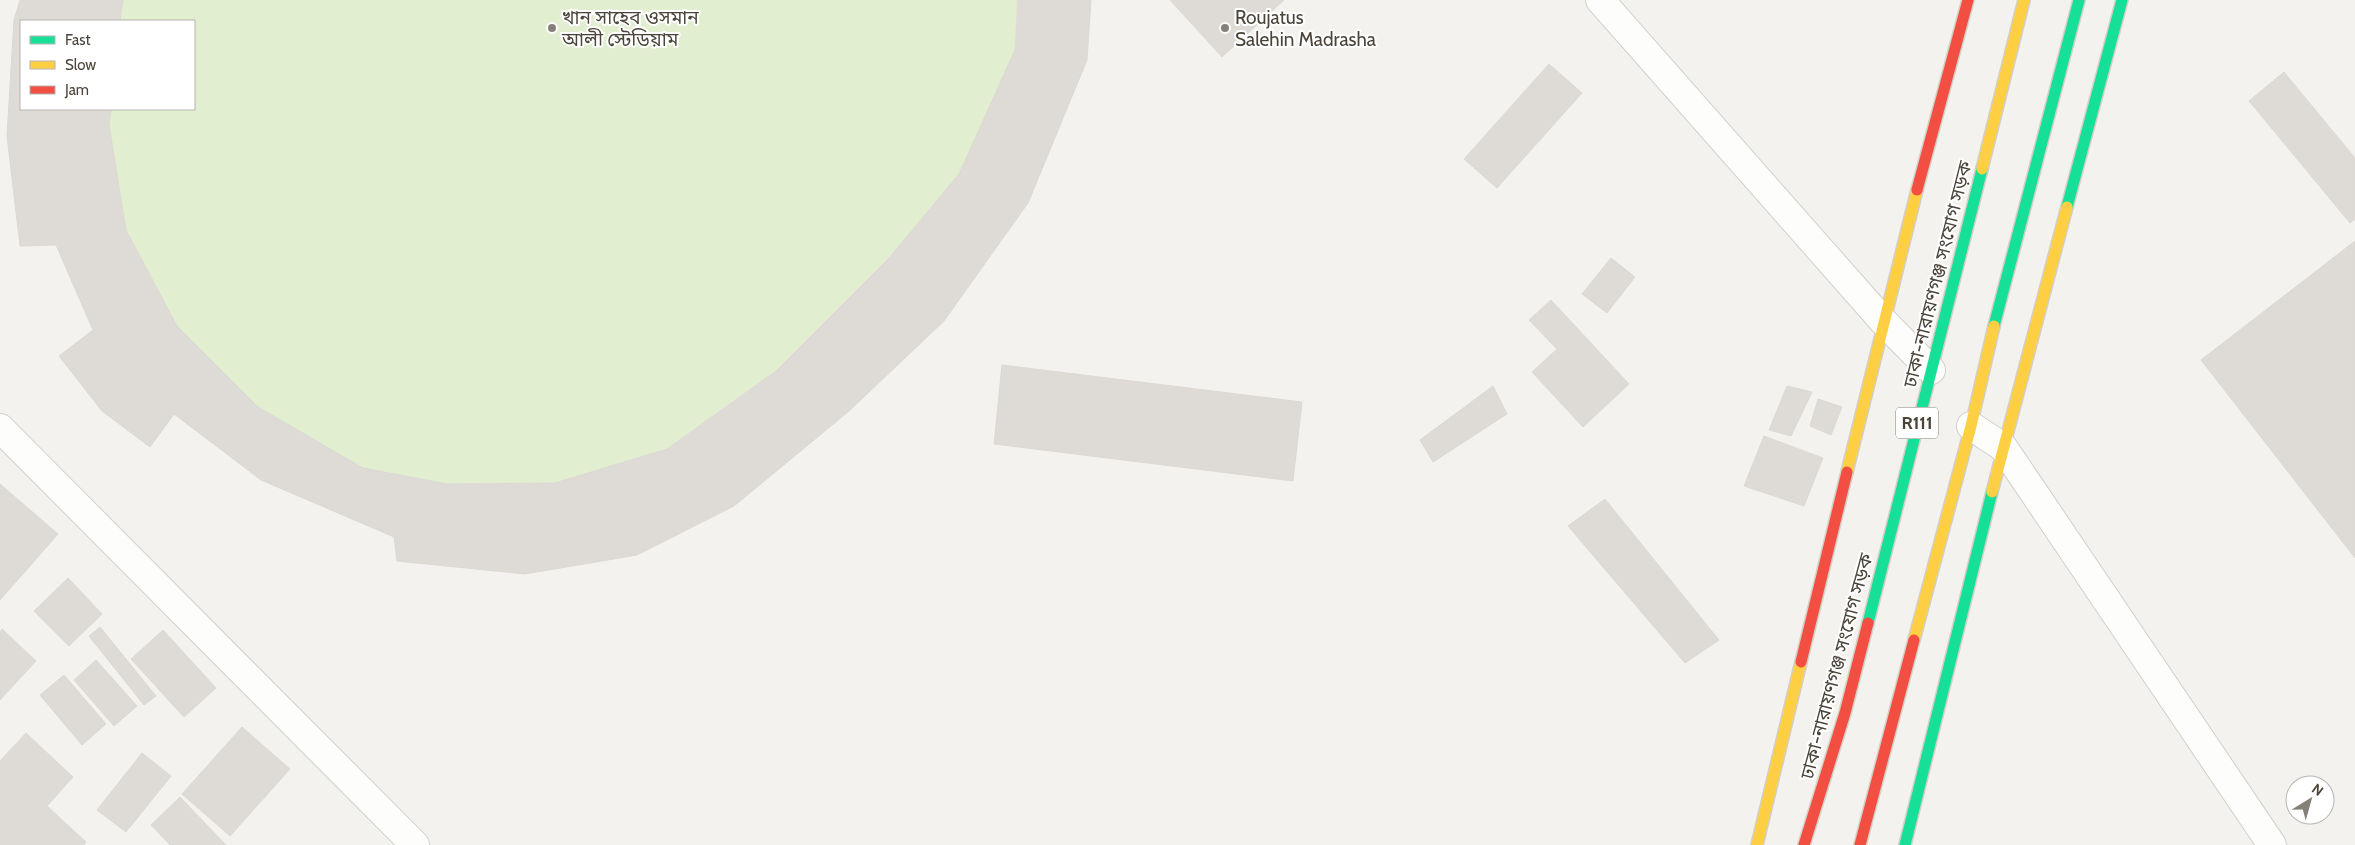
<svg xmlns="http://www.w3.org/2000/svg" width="2355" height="845" viewBox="0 0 2355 845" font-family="Cabin,'Noto Sans Bengali',sans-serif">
	<rect width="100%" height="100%" fill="#f4f2ee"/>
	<!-- pitch -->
	<path fill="#e1eecf" d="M123 0H1018L1015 50 959 174 889 258 776 371 667 449 555 483 447 484 363 468 258 407 177 326 126 230 109 125 111 109H194V21H120Z"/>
	<!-- building -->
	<path fill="#dedbd6" stroke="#dcd9d4" d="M20 0H123L120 21H21V109H111L109 125 126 230 177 326 258 407 363 468 447 484 555 483 667 449 776 371 889 258 959 174 1015 50 1018 0H1091L1087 60 1028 203 944 321 848 412 734 506 637 555 525 574 397 561 394 537 261 480 174 414 150 447 102 411 59 356 93 330 56 245 20 246 7 136 14 20Z
		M1170 0H1284L1222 57Z
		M1549 64 1582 93 1497 188 1464 159Z
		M2284 72 2355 158V219L2350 223 2249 101Z
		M2355 241V558L2201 360Z
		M1611 258 1635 277 1607 313 1582 294Z
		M1551 300 1629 384 1583 427 1532 372 1557 349 1529 320Z
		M1002 365 1302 402 1293 481 994 444Z
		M1493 386 1507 414 1433 462 1420 440Z
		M1787 386 1812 392 1791 436 1769 430Z
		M1818 399 1842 407 1831 435 1810 426Z
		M1764 436 1823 458 1804 506 1744 486Z
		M0 484 58 534 0 600Z
		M1605 499 1719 640 1685 663 1568 526Z
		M68 578 102 614 69 646 34 611Z
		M100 627 156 696 144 705 89 636Z
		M2 629 36 661 0 700V632Z
		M163 630 216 688 184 717 131 659Z
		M96 660 137 706 114 726 74 680Z
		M64 675 106 724 82 745 40 695Z
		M242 727 290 769 230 836 182 794Z
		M26 733 73 777 47 806 86 842 84 845H0V761Z
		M142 753 171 776 126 832 97 810Z
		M180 797 226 845H170L151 825Z"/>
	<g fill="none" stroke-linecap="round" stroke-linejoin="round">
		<defs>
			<path id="street" d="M1600 0 1884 322 1931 370
				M1971 426 2003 447 2272 845
				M0 428 415 845"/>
			<path id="fast" d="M2067 207 2122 0
				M1994 326 2079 0
				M1868 623 1982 169
				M1905 845 1992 492"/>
			<path id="slow" d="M1982 169 2024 0
				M1847 472 1917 190
				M1992 492 2067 207
				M1914 640 1971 426 1994 326
				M1757 845 1801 662"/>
			<path id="jam" d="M1917 190 1968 0
				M1801 662 1847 472
				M1804 845 1845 713 1868 623
				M1860 845 1914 640"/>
		</defs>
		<!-- street casing -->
		<use href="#street" stroke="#d2d0cb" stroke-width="30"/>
		<!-- fast casing -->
		<use href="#fast" stroke="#d3cfc5" stroke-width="14"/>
		<!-- slow casing -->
		<use href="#slow" stroke="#d3cfc5" stroke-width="14"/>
		<!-- jam casing -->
		<use href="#jam" stroke="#d3cfc5" stroke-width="14"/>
		<!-- street -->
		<use href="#street" stroke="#fdfdfc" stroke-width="28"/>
		<!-- fast -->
		<use href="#fast" stroke="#16e098" stroke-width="11"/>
		<!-- slow -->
		<use href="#slow" stroke="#ffcf43" stroke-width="11"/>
		<!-- jam -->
		<use href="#jam" stroke="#f24e42" stroke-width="11"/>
	</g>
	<!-- markers -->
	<g fill="#868178" stroke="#fff" stroke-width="2">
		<circle cx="552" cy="28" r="5"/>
		<circle cx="1225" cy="28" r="5"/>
	</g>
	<g text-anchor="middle" stroke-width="4" stroke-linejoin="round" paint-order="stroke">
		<!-- shield labels -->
		<rect fill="#fff" stroke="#817c74" stroke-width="1" x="1896" y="407.5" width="42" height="31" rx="4"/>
		<g font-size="18" font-weight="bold" fill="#4b4439">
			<text x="1917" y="429">R111</text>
		</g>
		<!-- poi labels -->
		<g font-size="19" fill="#4b4439" stroke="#fff" text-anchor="start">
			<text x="562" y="24">খান সাহেব ওসমান<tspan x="562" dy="22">আলী স্টেডিয়াম</tspan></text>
			<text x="1235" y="24">Roujatus<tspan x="1235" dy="22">Salehin Madrasha</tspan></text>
		</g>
		<!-- street labels -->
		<g font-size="19" fill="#4b4439" stroke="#fff">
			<text transform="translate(1937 274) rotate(-76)" y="7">ঢাকা-নারায়ণগঞ্জ সংযোগ সড়ক</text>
			<text transform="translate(1836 666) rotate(-75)" y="7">ঢাকা-নারায়ণগঞ্জ সংযোগ সড়ক</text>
		</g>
	</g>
	<!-- legend -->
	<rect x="20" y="20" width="175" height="90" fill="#ffffff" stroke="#b7b4b0"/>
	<rect x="30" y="36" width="25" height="8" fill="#16e098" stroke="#b7b4b0"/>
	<text x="65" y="45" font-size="15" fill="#4b4439">Fast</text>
	<rect x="30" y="61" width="25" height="8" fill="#ffcf43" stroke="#b7b4b0"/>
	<text x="65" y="70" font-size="15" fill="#4b4439">Slow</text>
	<rect x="30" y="86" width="25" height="8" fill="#f24e42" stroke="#b7b4b0"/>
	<text x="65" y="95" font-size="15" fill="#4b4439">Jam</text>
	<!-- north arrow -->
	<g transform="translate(2310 800) rotate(37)"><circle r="24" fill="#ffffff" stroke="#b7b4b0"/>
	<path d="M0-4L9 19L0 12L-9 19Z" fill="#868178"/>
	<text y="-8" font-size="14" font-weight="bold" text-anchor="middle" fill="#4b4439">N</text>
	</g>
</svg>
